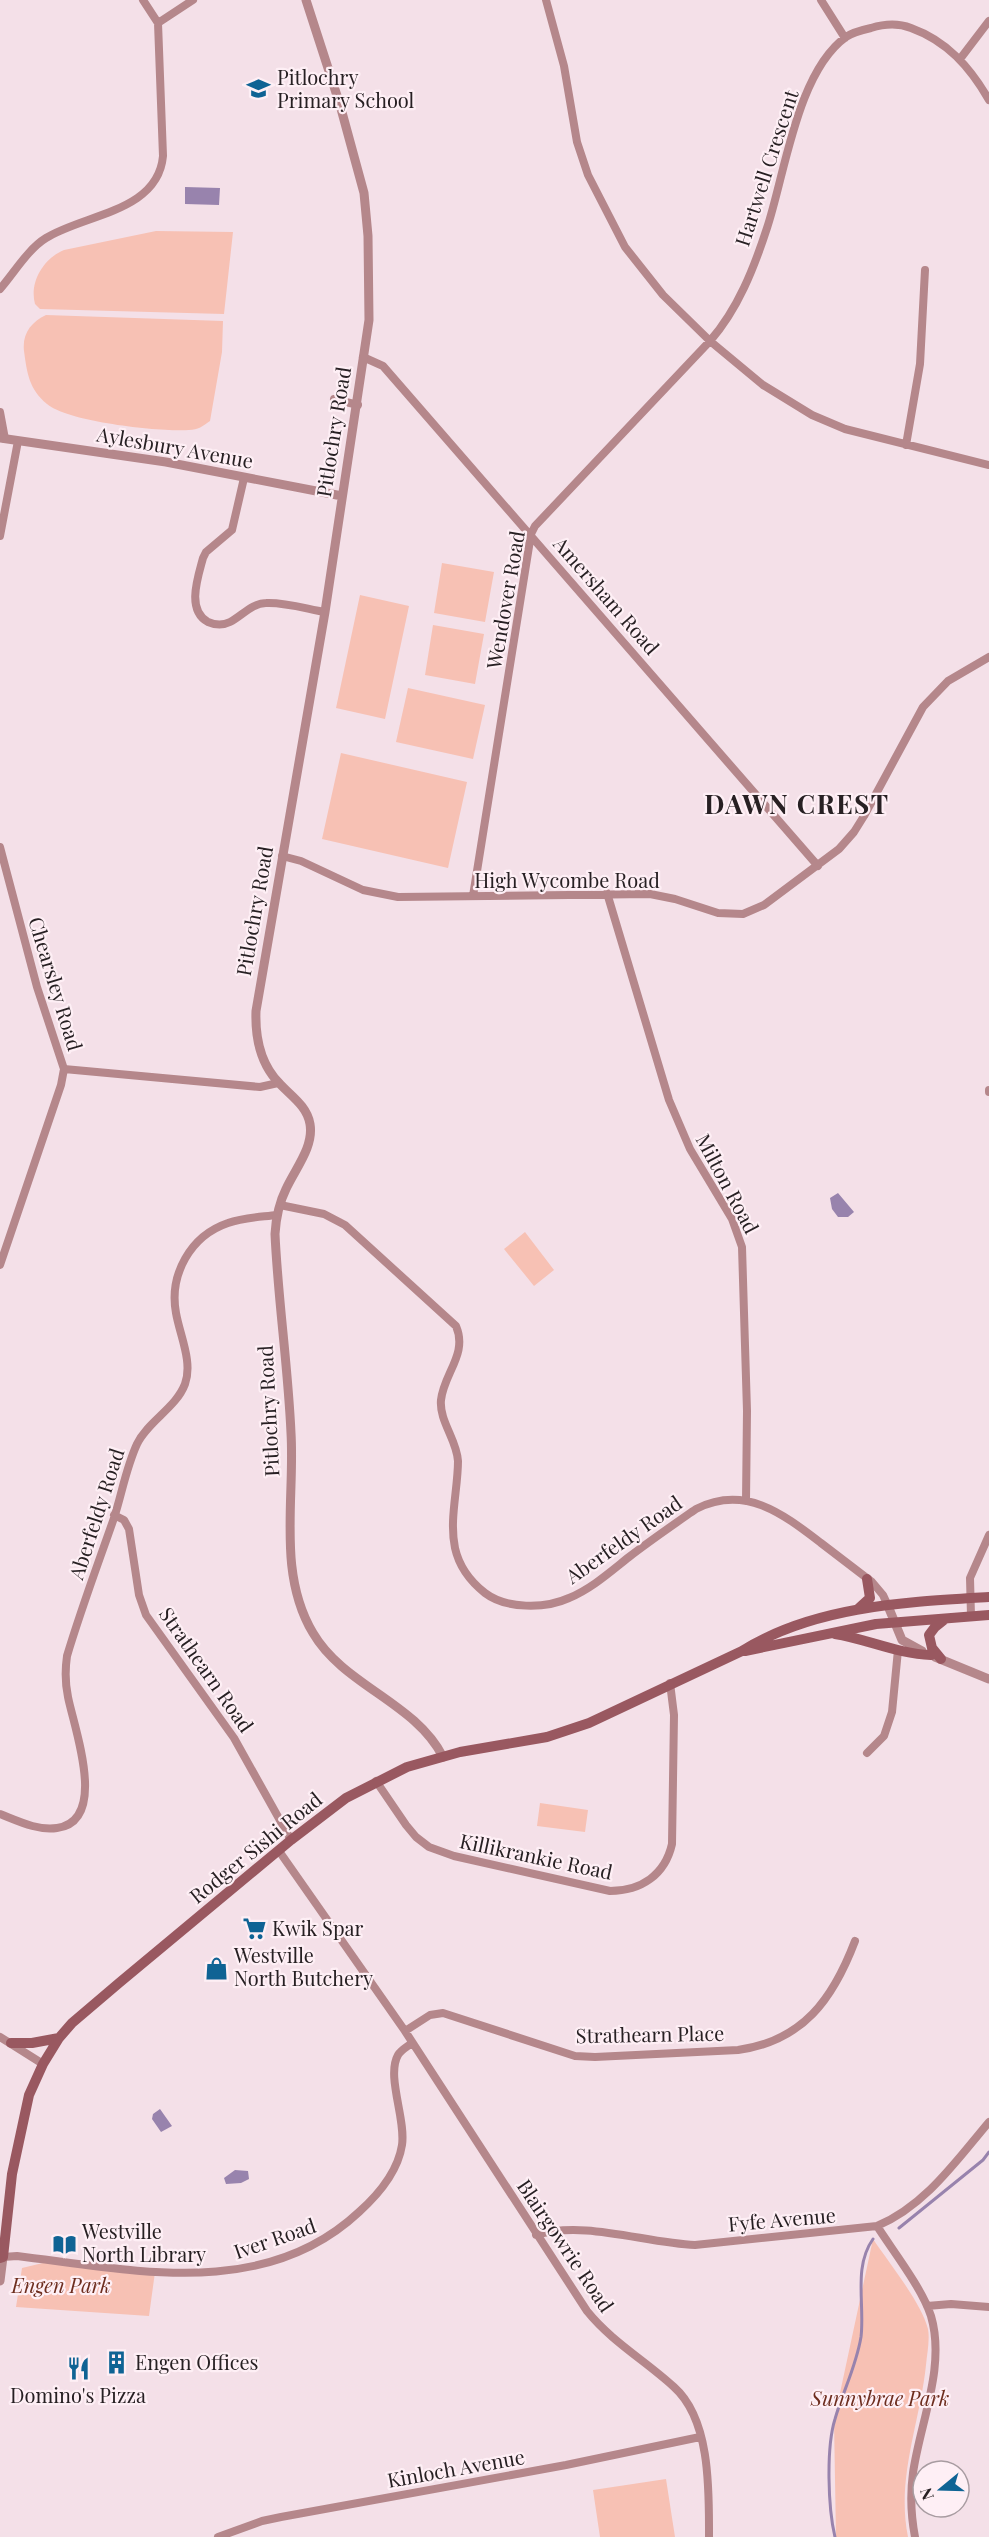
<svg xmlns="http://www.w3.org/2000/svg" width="989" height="2537" viewBox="0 0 989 2537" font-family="'Playfair Display',serif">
	<rect width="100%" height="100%" fill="#f4e0e8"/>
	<!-- green -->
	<path fill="#f7c1b4" d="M156 231 233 232 224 314 40 309 35 304C29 282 44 258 64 250Z
		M46 315 223 321 222 352 210 421C203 426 198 430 189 430 160 432 68 422 47 404 29 389 27 373 24 351 22 334 31 322 46 315Z
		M442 563 494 572 485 622 434 613Z
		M360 595 409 606 385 719 336 708Z
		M433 625 484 634 475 684 425 675Z
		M408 688 485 705 473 759 396 742Z
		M341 753 467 782 448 868 322 839Z
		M525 1232 554 1270 534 1286 504 1249Z
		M540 1803 588 1810 585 1832 537 1826Z
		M873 2239C889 2263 921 2302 928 2329 930 2340 927 2354 926 2365 920 2423 896 2478 908 2537H836L834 2421Z
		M51 2261 155 2272 149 2316 16 2307 22 2268Z
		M666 2479 675 2537H600L593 2490Z"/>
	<!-- water -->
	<path fill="#9883ad" d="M185 187 220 188 219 205 185 204Z
		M838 1193 854 1212 848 1217H838L832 1209 830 1198Z
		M160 2109 172 2126 161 2132 152 2119 153 2114Z
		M235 2170 248 2171 249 2179 241 2183 226 2184 224 2178Z"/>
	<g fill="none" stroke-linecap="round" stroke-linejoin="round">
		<!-- stream -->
		<path stroke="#9883ad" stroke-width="3" d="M899 2228 983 2160 989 2152
			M835 2537C828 2508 826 2448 835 2419 843 2391 856 2367 861 2337 865 2305 853 2267 873 2239"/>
		<!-- minor -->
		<path stroke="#b5878b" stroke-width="8" d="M143 0 158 23
			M546 0 564 66 577 142 588 175 625 247 663 295 710 341 763 385 812 415 845 429 989 465
			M821 0 845 38
			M960 59 989 21
			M0 289C14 273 28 249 46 238 84 214 158 212 163 156L158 23 193 0
			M363 357 383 366 818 866
			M334 399 358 405
			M0 412 5 439
			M906 445 920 364 925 270
			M244 478 232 530 206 552 203 558C198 577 186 610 208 622 215 625 222 626 230 622 242 616 252 603 266 603 285 602 307 609 325 612
			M0 536 18 441
			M0 847 37 987 64 1069 61 1085 0 1265
			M282 856 301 861 363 890 398 897 650 894 675 899 718 913 743 914 764 905 839 849 854 832 864 816 923 707 948 681 989 657
			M607 893 669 1100 690 1149 732 1219 742 1247 747 1411 746 1501
			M473 896 531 534 535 526 710 341C738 309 754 268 767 228 785 174 797 72 846 37 853 32 862 30 871 28 884 24 898 23 911 28 947 41 970 67 989 100
			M64 1069 260 1087 278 1083
			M989 1090V1092
			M280 1205 324 1214 345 1225 456 1326C468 1354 444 1373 441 1400 439 1421 457 1440 458 1461 458 1489 449 1520 455 1548 459 1566 471 1582 485 1593 506 1609 545 1609 569 1598 591 1589 610 1572 629 1557 651 1540 673 1525 696 1509 745 1484 783 1514 821 1543 838 1556 855 1569 872 1582L883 1595 888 1606
			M114 1515 124 1520 129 1529 139 1595 146 1615 234 1738 291 1840
			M971 1616 970 1578 989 1535
			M867 1753 884 1736 892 1712 898 1650
			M376 1781 406 1825 416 1837 429 1847 454 1856 610 1891C641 1891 665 1875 672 1844L674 1715 670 1683
			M0 1814C18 1821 38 1831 57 1828 109 1821 74 1728 68 1697 65 1683 65 1670 67 1656 81 1609 98 1564 114 1518 122 1493 126 1468 137 1444 148 1421 176 1408 185 1384 193 1362 180 1336 176 1313 169 1275 190 1236 228 1223 244 1217 261 1217 277 1215
			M279 1851 405 2031 587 2311C612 2342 646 2361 674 2387 711 2420 709 2492 709 2537
			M405 2031 430 2015 443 2013 575 2056 595 2057 738 2050C803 2041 833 1999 855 1941
			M0 2037 43 2064
			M877 2226C893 2251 922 2288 931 2316 946 2367 920 2423 913 2473 910 2495 911 2516 915 2537
			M536 2235C584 2220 645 2243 695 2245L877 2226C925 2206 956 2161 989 2122
			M3 2257 17 2256C133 2270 264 2301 359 2212 379 2194 398 2171 402 2145 406 2119 386 2076 398 2055 401 2050 407 2047 412 2043
			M927 2306 951 2304 989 2307
			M218 2537 262 2521 281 2517 566 2465 700 2437"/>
		<!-- tertiary -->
		<path stroke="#b5878b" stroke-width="9" d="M306 0 340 105 364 193 368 236 369 320 325 612 256 1011C255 1038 260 1064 280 1084 291 1096 307 1106 310 1124 314 1147 295 1169 286 1189 279 1203 276 1218 275 1234 278 1300 288 1366 291 1433 295 1499 277 1573 313 1633 344 1686 415 1702 443 1757
			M0 438 166 462 342 496
			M888 1606 902 1640 922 1651
			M935 1657 989 1679
			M0 2281 3 2257"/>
		<!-- secondary -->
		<path stroke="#995860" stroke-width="10" d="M858 1609 870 1598 867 1579
			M835 1634C867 1639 898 1654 931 1655
			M745 1651 876 1624 989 1615
			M941 1659 932 1648 929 1635 935 1627 945 1619
			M11 2043H32L59 2038
			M0 2258 3 2257 12 2174 29 2095 43 2064 59 2038 72 2023 119 1983 291 1840 346 1798 407 1767 460 1752 547 1737 589 1723 742 1651C814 1606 906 1602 989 1597"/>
	</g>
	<!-- icons -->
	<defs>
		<symbol id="school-bare" viewBox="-9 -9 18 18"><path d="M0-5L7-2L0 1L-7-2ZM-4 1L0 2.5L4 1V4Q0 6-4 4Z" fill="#0f6394" stroke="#feeff5" stroke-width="2.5" paint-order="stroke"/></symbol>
		<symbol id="supermarket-bare" viewBox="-9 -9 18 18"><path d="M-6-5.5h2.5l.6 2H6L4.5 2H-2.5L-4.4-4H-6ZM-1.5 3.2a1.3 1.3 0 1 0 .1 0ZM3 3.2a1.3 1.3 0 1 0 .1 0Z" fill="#0f6394" stroke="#feeff5" stroke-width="2.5" paint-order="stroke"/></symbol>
		<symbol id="shop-bare" viewBox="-9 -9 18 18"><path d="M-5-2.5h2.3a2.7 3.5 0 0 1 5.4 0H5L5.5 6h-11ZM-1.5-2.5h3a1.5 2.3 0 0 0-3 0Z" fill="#0f6394" stroke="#feeff5" stroke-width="2.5" paint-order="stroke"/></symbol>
		<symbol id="library-bare" viewBox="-9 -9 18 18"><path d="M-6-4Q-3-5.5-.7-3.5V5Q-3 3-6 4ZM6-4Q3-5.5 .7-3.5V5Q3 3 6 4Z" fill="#0f6394" stroke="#feeff5" stroke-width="2.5" paint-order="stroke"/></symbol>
		<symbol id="building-bare" viewBox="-9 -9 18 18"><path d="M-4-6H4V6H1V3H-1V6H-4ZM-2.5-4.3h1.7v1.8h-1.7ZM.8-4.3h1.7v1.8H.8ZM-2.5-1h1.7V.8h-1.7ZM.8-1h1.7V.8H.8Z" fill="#0f6394" stroke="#feeff5" stroke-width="2.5" paint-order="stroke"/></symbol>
		<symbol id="restaurant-bare" viewBox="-9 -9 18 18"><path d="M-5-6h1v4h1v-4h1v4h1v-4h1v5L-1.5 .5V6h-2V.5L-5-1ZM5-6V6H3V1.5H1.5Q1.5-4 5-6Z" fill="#0f6394" stroke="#feeff5" stroke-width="2.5" paint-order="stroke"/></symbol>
	</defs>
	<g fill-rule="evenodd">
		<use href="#school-bare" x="242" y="72" width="33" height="33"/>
		<use href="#supermarket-bare" x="238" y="1912" width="33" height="33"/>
		<use href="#shop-bare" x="200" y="1952" width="33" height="33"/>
		<use href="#library-bare" x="48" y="2228" width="33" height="33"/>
		<use href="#building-bare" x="100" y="2346" width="33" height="33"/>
		<use href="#restaurant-bare" x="62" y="2352" width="33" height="33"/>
	</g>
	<g text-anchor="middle" stroke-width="4.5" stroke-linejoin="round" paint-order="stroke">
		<!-- poi labels -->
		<g font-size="20" fill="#272023" stroke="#feeff5" text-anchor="start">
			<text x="277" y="85">Pitlochry<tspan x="277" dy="23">Primary School</tspan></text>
			<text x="272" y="1936">Kwik Spar</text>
			<text x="234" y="1963">Westville<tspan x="234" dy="23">North Butchery</tspan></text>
			<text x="82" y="2239">Westville<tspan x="82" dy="23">North Library</tspan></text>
			<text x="135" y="2370">Engen Offices</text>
			<text x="78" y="2403" text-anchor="middle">Domino's Pizza</text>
		</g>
		<!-- street labels -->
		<g font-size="20" fill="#272023" stroke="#feeff5">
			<text transform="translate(767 168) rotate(-72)" y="7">Hartwell Crescent</text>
			<text transform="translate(334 432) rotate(-81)" y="7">Pitlochry Road</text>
			<text transform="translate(175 448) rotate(10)" y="7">Aylesbury Avenue</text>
			<text transform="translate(606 596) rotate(49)" y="7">Amersham Road</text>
			<text transform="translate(506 600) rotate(-80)" y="7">Wendover Road</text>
			<text x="567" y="888">High Wycombe Road</text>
			<text transform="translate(255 911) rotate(-80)" y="7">Pitlochry Road</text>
			<text transform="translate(55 984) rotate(73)" y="7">Chearsley Road</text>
			<text transform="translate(727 1184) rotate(62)" y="7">Milton Road</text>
			<text transform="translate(269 1411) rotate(-93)" y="7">Pitlochry Road</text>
			<text transform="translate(97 1514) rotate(-72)" y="7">Aberfeldy Road</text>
			<text transform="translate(624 1540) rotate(-35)" y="7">Aberfeldy Road</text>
			<text transform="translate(206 1670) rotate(55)" y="7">Strathearn Road</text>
			<text transform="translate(256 1848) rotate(-39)" y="7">Rodger Sishi Road</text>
			<text transform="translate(536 1857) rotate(12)" y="7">Killikrankie Road</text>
			<text transform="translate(650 2035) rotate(-1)" y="7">Strathearn Place</text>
			<text transform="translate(782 2220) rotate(-5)" y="7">Fyfe Avenue</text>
			<text transform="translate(275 2239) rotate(-19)" y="7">Iver Road</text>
			<text transform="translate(565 2246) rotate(56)" y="7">Blairgowrie Road</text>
			<text transform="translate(456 2469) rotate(-10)" y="7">Kinloch Avenue</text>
		</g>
		<!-- park labels -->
		<g font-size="20" font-style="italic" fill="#6d2d1e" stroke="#feeff5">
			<text x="61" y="2293">Engen Park</text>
			<text x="880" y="2406">Sunnybrae Park</text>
		</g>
		<!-- district labels -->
		<g font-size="26" font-weight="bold" letter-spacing="1.5" fill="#272023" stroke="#feeff5">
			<text x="797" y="814">DAWN CREST</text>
		</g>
	</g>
	<!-- north arrow -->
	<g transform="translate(941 2489) rotate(251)"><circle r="28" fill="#feeff5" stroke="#a89ca1" stroke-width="1.5"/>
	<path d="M0-4.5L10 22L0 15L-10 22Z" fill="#0f6394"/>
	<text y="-9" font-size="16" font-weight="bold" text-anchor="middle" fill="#272023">N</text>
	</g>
</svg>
